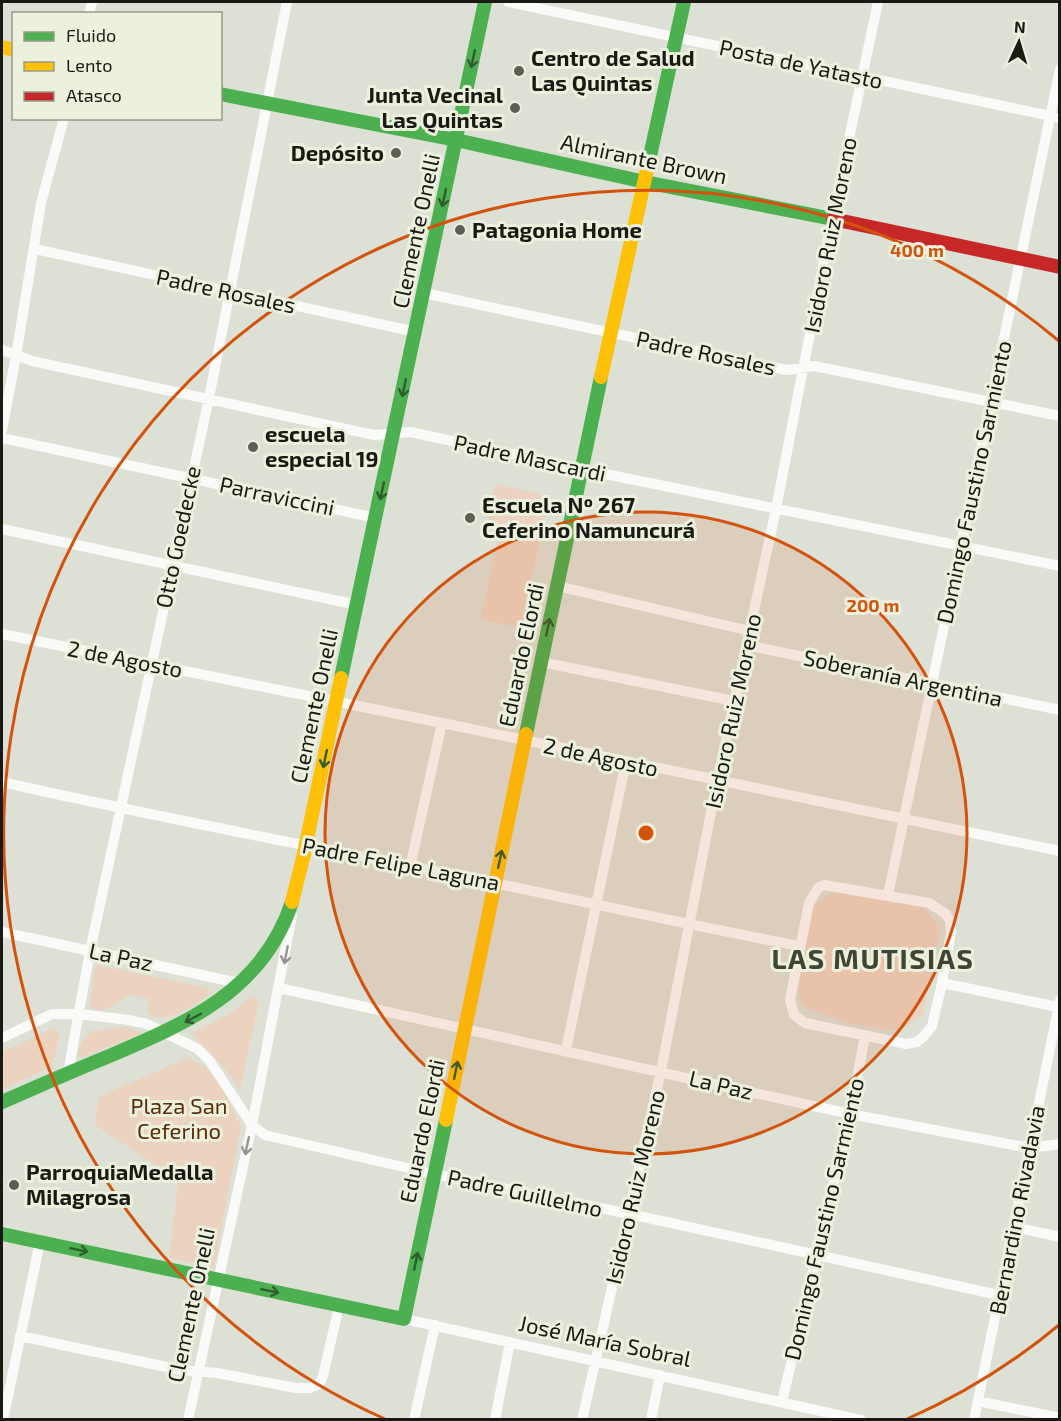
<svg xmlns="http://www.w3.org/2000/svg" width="1061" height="1421" viewBox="0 0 1061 1421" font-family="'Exo 2',sans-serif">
	<rect width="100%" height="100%" fill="#dde0d5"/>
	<!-- green -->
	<path fill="#ebd3c0" d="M495 484 549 496 521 628 481 619 501 526 487 523Z
		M835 890 924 907 940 929 923 1014 900 1031 853 1024 805 1007 798 994 812 908Z
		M96 965 209 988 210 994C195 1006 172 1020 152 1017L147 1011 149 999 131 995 104 1010 90 1009 89 1006Z
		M251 996 259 1002 240 1091C228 1068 209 1052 191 1034L235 1011Z
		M126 1027 143 1033 83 1057H78C78 1046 83 1039 91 1031Z
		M54 1028 60 1037 51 1067 2 1090V1052Z
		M187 1058 204 1066 221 1084 241 1127 214 1267 169 1258 179 1173 154 1164 95 1125 98 1097Z"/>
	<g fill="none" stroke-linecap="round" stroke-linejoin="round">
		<!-- street -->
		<path stroke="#fafaf9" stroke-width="10" d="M508 2 1060 118
			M89 14 92 2
			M35 249 416 332
			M424 293 787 370 814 366 1060 416
			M2 350 32 361 374 435 411 432 595 472 1060 566
			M2 430 16 356 41 203 64 118
			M2 438 376 518
			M2 529 357 605
			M557 586 750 631
			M2 634 442 723 1060 851
			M746 645 1060 710
			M541 662 734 701
			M2 782C165 819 330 850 494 883 596 904 697 927 800 946
			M410 867 442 723
			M824 885 929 903 946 914 950 921 951 932 942 983 932 1026 923 1037 917 1042 906 1044 805 1023 794 1015 790 1000 809 903 818 888Z
			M888 895 1060 69
			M2 932 239 983
			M942 983 1058 1007
			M279 988 850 1114 1029 1148 1060 1144
			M2 1038 52 1014H79L129 1020 147 1024 198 1049 209 1060 252 1125 265 1135 434 1174 630 1214 999 1295
			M566 1050 626 761
			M68 1073 90 951 209 398 287 2
			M1014 1227 1060 1237
			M404 1319 861 1420
			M20 1336 181 1370 217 1373 296 1388H310L319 1384 323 1376 339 1306
			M978 1401 1060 1418
			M782 1402 850 1114 865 1036
			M3 1420 40 1242
			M188 1420 252 1125 292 915
			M414 1420 435 1325
			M495 1420 510 1342
			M582 1420 661 1071 717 781 776 509 832 219 878 2
			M651 1420 660 1375
			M974 1420 1060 1000"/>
		<!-- fast -->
		<path stroke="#4caf50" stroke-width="14" d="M220 94 456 140 645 182 833 219
			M648 165 684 2
			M341 678 485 2
			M526 734 601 377
			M2 1102C37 1087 72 1071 107 1057 187 1023 263 991 292 902
			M2 1234 404 1319 446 1120"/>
		<!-- slow -->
		<path stroke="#ffc107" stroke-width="14" d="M2 47 14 50
			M601 377 648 165
			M292 902 303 858 341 678
			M446 1120 526 734"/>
		<!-- jam -->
		<path stroke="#c62828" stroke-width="14" d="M833 219 1060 267"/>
	</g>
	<!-- one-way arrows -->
	<defs><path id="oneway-shaft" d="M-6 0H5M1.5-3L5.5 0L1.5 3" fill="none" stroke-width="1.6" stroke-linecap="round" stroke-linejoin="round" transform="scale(1.5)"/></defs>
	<g stroke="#2f5d2e">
		<use href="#oneway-shaft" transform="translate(473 59) rotate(102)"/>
		<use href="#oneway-shaft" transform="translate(444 198) rotate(102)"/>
		<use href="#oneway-shaft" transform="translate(404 388) rotate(102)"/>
		<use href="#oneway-shaft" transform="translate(382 491) rotate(102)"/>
		<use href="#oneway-shaft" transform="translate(548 627) rotate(-78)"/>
		<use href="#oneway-shaft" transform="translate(325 759) rotate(102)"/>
		<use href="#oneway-shaft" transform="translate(500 859) rotate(-78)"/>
		<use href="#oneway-shaft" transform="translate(193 1018) rotate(152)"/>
		<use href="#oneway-shaft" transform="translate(456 1070) rotate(-78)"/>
		<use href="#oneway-shaft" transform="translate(79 1250) rotate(12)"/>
		<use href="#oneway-shaft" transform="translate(416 1261) rotate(-78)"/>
		<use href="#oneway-shaft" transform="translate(270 1291) rotate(12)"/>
	</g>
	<g stroke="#949592">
		<use href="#oneway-shaft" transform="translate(286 955) rotate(101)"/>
		<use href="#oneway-shaft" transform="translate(247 1146) rotate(102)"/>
	</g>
	<!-- distance rings -->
	<circle cx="646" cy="833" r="321" fill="#d3530d" fill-opacity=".12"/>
	<g fill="none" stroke="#d3530d" stroke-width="3">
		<circle cx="646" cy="833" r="321"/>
		<path d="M1059 1325A642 642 0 0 1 907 1419M385 1419A642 642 0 1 1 1059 341"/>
	</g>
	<!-- markers -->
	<g fill="#5d5f57" stroke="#ecf1de" stroke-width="2">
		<circle cx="519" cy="71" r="6"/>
		<circle cx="515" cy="108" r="6"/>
		<circle cx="396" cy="153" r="6"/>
		<circle cx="460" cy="230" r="6"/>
		<circle cx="253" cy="447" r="6"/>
		<circle cx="470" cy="518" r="6"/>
		<circle cx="14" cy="1185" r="6"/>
	</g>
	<g text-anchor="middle" stroke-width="6" stroke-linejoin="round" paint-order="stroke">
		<!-- poi labels -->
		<g font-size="22" font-weight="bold" fill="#181a13" stroke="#ecf1de" text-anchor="start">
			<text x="531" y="66">Centro de Salud<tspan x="531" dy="25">Las Quintas</tspan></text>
			<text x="503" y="103" text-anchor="end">Junta Vecinal<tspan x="503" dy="25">Las Quintas</tspan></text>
			<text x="384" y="161" text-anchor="end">Depósito</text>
			<text x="472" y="238">Patagonia Home</text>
			<text x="265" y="442">escuela<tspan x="265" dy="25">especial 19</tspan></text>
			<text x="482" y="513">Escuela Nº 267<tspan x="482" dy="25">Ceferino Namuncurá</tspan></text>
			<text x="26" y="1180">ParroquiaMedalla<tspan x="26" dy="25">Milagrosa</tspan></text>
		</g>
		<!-- street labels -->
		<g font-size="22" fill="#181a13" stroke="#ecf1de">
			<text transform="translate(801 64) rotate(12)" y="8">Posta de Yatasto</text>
			<text transform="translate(644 159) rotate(12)" y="8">Almirante Brown</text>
			<text transform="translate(416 231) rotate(-78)" y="8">Clemente Onelli</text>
			<text transform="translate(830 235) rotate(-79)" y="8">Isidoro Ruiz Moreno</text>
			<text transform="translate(226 291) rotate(12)" y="8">Padre Rosales</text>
			<text transform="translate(706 353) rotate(12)" y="8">Padre Rosales</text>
			<text transform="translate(530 458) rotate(12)" y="8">Padre Mascardi</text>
			<text transform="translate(974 482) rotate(-78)" y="8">Domingo Faustino Sarmiento</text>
			<text transform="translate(277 496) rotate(12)" y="8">Parraviccini</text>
			<text transform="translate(178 537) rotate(-78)" y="8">Otto Goedecke</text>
			<text transform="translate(521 655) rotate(-78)" y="8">Eduardo Elordi</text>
			<text transform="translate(125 659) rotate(11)" y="8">2 de Agosto</text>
			<text transform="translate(903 678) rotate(12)" y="8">Soberanía Argentina</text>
			<text transform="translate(314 706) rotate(-78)" y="8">Clemente Onelli</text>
			<text transform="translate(733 711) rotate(-78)" y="8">Isidoro Ruiz Moreno</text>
			<text transform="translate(601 757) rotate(12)" y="8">2 de Agosto</text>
			<text transform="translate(401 864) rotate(11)" y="8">Padre Felipe Laguna</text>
			<text transform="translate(121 957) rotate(12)" y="8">La Paz</text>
			<text transform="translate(721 1085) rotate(13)" y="8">La Paz</text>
			<text transform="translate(422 1131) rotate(-78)" y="8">Eduardo Elordi</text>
			<text transform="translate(635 1187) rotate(-77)" y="8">Isidoro Ruiz Moreno</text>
			<text transform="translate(525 1193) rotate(12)" y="8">Padre Guillelmo</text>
			<text transform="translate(1017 1210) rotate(-79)" y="8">Bernardino Rivadavia</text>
			<text transform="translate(824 1219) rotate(-77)" y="8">Domingo Faustino Sarmiento</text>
			<text transform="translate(191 1305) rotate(-78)" y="8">Clemente Onelli</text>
			<text transform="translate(605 1341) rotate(12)" y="8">José María Sobral</text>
		</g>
		<!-- park labels -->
		<g font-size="22" fill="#5c2c08" stroke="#ecf1de">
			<text x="179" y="1114">Plaza San<tspan x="179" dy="25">Ceferino</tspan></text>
		</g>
		<!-- district labels -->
		<g font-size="28" font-weight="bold" letter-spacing="1.5" fill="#404435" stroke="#ecf1de">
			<text x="873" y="969">LAS MUTISIAS</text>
		</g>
	</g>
	<circle cx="646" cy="833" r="9" fill="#d3530d" stroke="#ecf1de" stroke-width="3"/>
	<g font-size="18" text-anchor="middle" font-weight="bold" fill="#d3530d" stroke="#ecf1de" stroke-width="6" stroke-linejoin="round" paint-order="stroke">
		<text x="917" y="257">400 m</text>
		<text x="873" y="612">200 m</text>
	</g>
	<!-- border -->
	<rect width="1061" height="1421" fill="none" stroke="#181a13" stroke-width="6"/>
	<!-- legend -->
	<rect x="12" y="12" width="210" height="108" fill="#ecf1de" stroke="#979b8d" stroke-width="1.5"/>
	<rect x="24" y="32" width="30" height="9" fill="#4caf50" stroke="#979b8d" stroke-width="1.5"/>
	<text x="66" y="42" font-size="18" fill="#181a13">Fluido</text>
	<rect x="24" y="62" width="30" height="9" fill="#ffc107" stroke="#979b8d" stroke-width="1.5"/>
	<text x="66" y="72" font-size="18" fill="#181a13">Lento</text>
	<rect x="24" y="92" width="30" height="9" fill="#c62828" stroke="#979b8d" stroke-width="1.5"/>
	<text x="66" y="102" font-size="18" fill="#181a13">Atasco</text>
	<!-- north arrow -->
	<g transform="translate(1019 42) rotate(4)" stroke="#ecf1de" stroke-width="4.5" paint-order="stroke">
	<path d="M0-4.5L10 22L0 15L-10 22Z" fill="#181a13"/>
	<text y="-9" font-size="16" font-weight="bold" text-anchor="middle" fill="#181a13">N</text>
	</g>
</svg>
